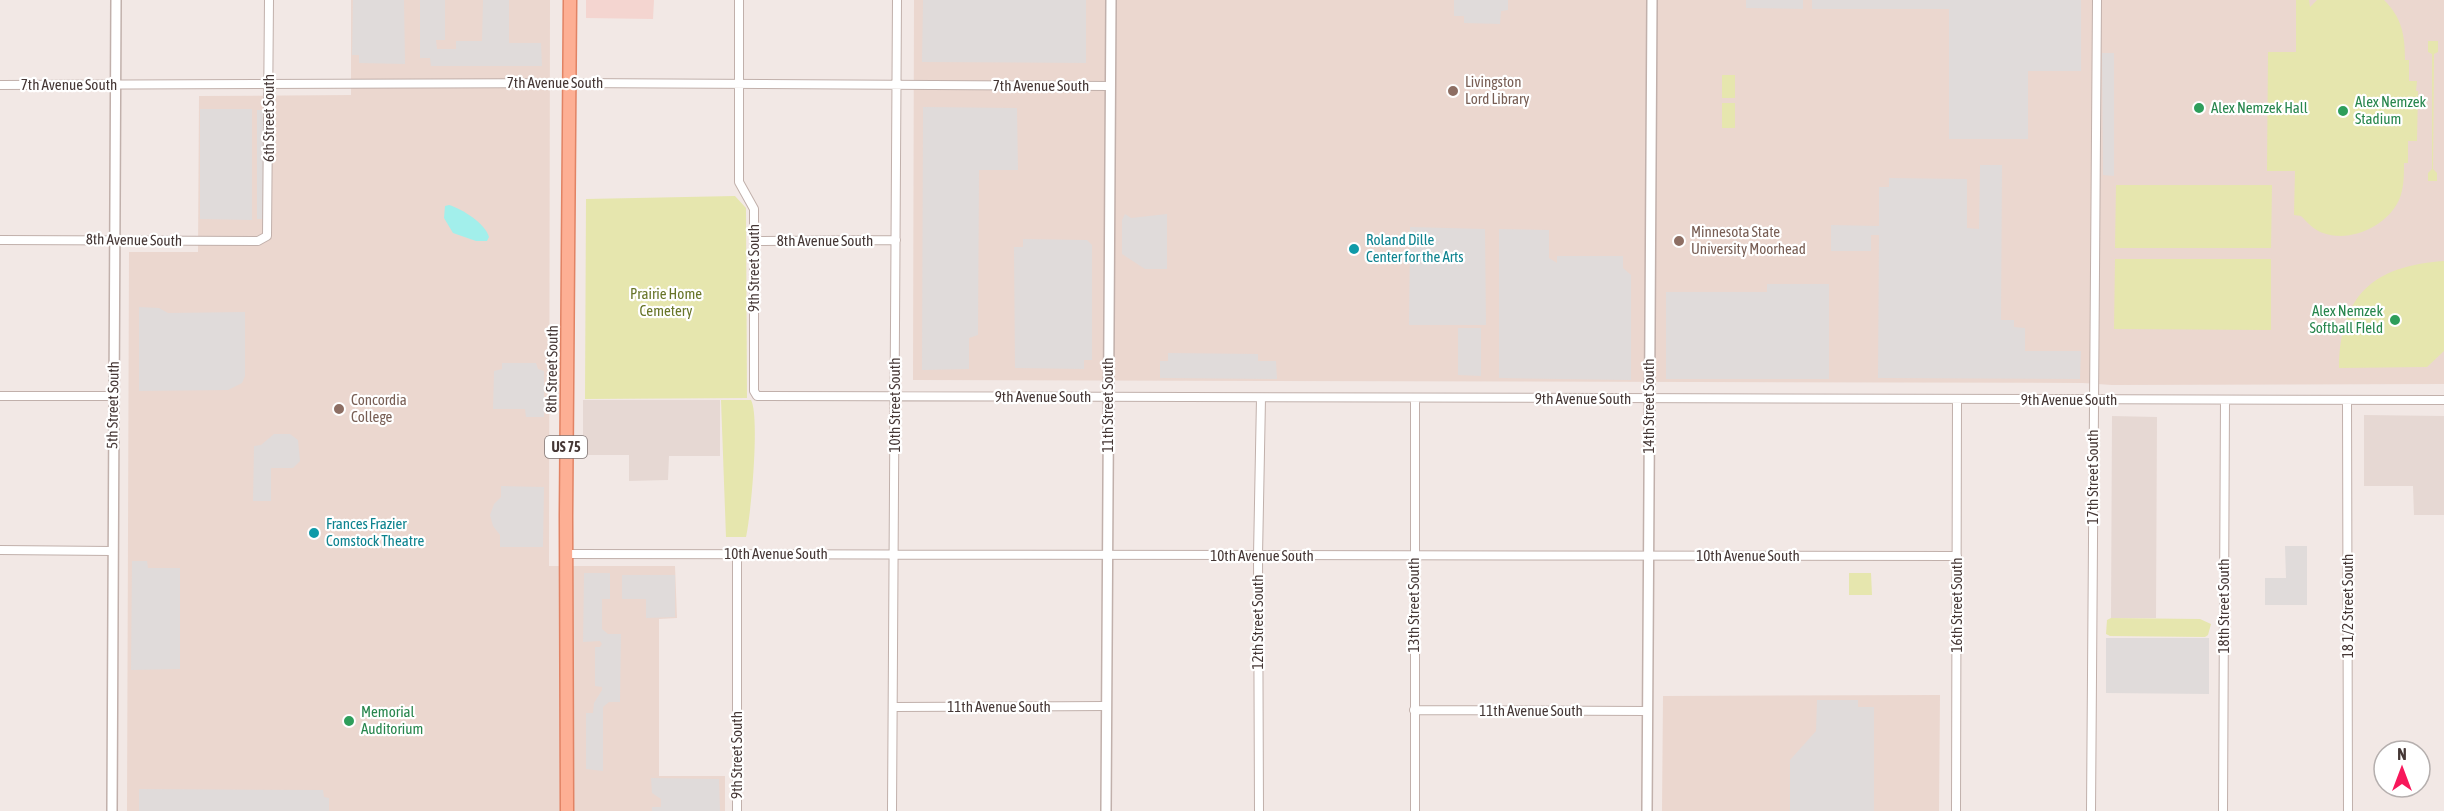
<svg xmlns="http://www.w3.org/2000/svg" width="2444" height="811" viewBox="0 0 2444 811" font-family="'Asap Condensed',sans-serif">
	<rect width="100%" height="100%" fill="#f2e8e5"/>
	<!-- residential -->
	<path fill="#e6d8d3" d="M583 400H720V456H669L668 480 629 481V455H583Z
		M2364 415 2444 416V515H2414L2413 486H2364Z
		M2112 416 2157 417 2156 618H2111Z"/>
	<!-- commercial -->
	<path fill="#f4d5d0" d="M586 0H654L653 19 586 18Z"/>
	<!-- education -->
	<path fill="#ebd7cf" d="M351 0H550L549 566H675L677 618 659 619V776H725V811H127L129 252H198L199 96 351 95Z
		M914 0H2444V384L2112 385 2083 383 913 380Z
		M1940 695 1939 811H1662L1663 696Z"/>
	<!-- green -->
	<path fill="#e6e6ae" d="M2296 0H2309L2310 7 2317 0H2384C2402 18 2405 35 2405 60H2409V81H2417L2416 91H2418L2417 141H2408V163H2404C2404 175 2404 189 2399 200 2387 226 2351 243 2323 233 2314 230 2308 223 2301 216L2294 215 2295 171H2267L2268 52H2296Z
		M2428 41H2438V52L2434 54 2433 169 2437 173V181H2428V173L2432 169V54L2428 52Z
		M1722 75H1735V98H1722Z
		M1722 103H1735V128H1722Z
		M2116 185H2272L2271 248H2115Z
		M735 196 746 208 747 398 585 399 586 199Z
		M2115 259H2271V330L2114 329Z
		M2444 261V351L2427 367 2339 368C2340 295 2373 266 2444 261Z
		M751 400C760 416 751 515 746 537H726L721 400Z
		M1849 573H1871L1872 595H1849Z
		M2111 618 2200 619 2211 624 2208 635 2205 637 2110 636 2106 634 2107 620Z"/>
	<!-- parking -->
	<path fill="#e0dbda" d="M353 0H404L405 64 359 63V55H352Z
		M420 0H445V40H436L437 49H456V41H482L483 0H509V43H541L542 66H431L430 58H420Z
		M923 0H1086V63L922 62Z
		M1454 0H1508V10L1501 11 1500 24 1464 23V16H1454Z
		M1746 0H1803V9L1746 8Z
		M1812 0H2081V71H2028V139H1949V9H1812Z
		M2102 53H2114V176L2103 175Z
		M923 107 1017 108 1018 170H979L978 335 969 338V369L922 370Z
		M200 109H252V220L200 219Z
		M257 110H265V219H257Z
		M1980 165H2002L2001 320H2014V327L2025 328V351H2081L2080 379 1878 378 1879 235H1871V251H1831V225L1879 226V187H1889V178L1967 179V228L1979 229Z
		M1125 214 1131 218 1167 214V269H1145L1122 254V220Z
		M1410 227 1485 229 1486 325H1409Z
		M1499 229 1549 230V258L1557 263V256H1623V268L1631 275V380L1499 378Z
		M1023 239 1087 240 1092 245V360H1084V369L1015 368 1014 247H1023Z
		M1767 284H1829V379H1666V292H1767Z
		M139 307 159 308 168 313 245 312V376L242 383 228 390 139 391Z
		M1458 328H1481V376L1458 375Z
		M1168 353 1258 354V361H1276L1277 379 1160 378V361H1168Z
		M502 363H536L538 369 544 371V417H526L525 409H493L494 371 502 369Z
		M274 434H290L298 440 300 461 293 468H271V501H253L254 446 261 445Z
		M501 486 544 487 543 547H500V535L493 526 490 515 494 504 501 497Z
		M2285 546H2307V605H2265V578H2286Z
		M132 561H147L148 568H180V669L131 670Z
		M584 573H610V599H602V629L608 634H621L620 702H609L603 707V771L586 769V713H593L594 703 602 690V687L595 686V647H600L602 644 600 641 583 642Z
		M622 575H675V617L646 618V599H622Z
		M2106 638H2209V694L2106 693Z
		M1817 700H1858V707H1874V811H1790V760L1816 731Z
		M651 778 719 779 720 811H652V807H661V799L652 793Z
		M139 789 323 790 324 797 329 798V811H139Z"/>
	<!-- water -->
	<path fill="#a2efeb" d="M449 205C462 209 485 223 489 237L487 241H476L453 233 444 218 445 206Z"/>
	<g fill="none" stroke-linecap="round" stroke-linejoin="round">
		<defs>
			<path id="minor" d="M739 0V182L754 209V391L757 396 2444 400
				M0 85 569 83 1110 86
				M0 240 258 241 267 236 269 0
				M754 241 896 240
				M0 396H113
				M1415 398V811
				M2347 401 2348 811
				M0 550 112 551
				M566 554 1957 556
				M893 707 1105 706
				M1414 710 1647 711
				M737 811V554
				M892 811 897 0
				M1259 811 1258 556 1261 398
				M1956 811 1957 400
				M2091 811 2097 0
				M2223 811 2225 400"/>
			<path id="tertiary" d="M112 811 116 0
				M1106 811 1111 0
				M1647 811 1652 0"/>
			<path id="primary" d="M567 811 566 516 570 0"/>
		</defs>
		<!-- minor casing -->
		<use href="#minor" stroke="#c1b0ab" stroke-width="10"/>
		<!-- tertiary casing -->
		<use href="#tertiary" stroke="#c1b0ab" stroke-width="12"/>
		<!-- primary casing -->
		<use href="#primary" stroke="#e28364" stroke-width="15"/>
		<!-- minor -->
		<use href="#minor" stroke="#fff" stroke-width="8"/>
		<!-- tertiary -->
		<use href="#tertiary" stroke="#fff" stroke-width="9"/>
		<!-- primary -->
		<use href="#primary" stroke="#fdaf94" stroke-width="12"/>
	</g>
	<!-- markers -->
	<g fill="#8d6e63" stroke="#fff" stroke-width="2">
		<circle cx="1453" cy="91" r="6"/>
		<circle cx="1679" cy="241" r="6"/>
		<circle cx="339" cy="409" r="6"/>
	</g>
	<g fill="#2e9e5b" stroke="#fff" stroke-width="2">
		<circle cx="2199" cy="108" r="6"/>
		<circle cx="2343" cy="111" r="6"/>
		<circle cx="2395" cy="320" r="6"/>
		<circle cx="349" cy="721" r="6"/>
	</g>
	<g fill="#0f9aa8" stroke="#fff" stroke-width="2">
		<circle cx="1354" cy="249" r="6"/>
		<circle cx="314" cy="533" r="6"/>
	</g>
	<g text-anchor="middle" stroke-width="4.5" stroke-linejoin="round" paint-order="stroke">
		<!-- shield labels -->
		<rect fill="#fff" stroke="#7d7372" stroke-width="1.5" x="545" y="436" width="42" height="22" rx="4.5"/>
		<g font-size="14" font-weight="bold" fill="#453735">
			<text x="566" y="452">US 75</text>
		</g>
		<!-- education labels -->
		<g font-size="15" fill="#785e54" stroke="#fff" text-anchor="start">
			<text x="1465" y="87">Livingston<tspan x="1465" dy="17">Lord Library</tspan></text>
			<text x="1691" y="237">Minnesota State<tspan x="1691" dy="17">University Moorhead</tspan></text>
			<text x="351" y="405">Concordia<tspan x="351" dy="17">College</tspan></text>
		</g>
		<!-- street labels -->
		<g font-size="15" fill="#453735" stroke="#fff">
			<text x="555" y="88">7th Avenue South</text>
			<text x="69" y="90">7th Avenue South</text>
			<text x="1041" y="91">7th Avenue South</text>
			<text transform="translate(269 118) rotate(-90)" y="5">6th Street South</text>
			<text transform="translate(134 240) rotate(1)" y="5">8th Avenue South</text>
			<text x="825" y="246">8th Avenue South</text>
			<text transform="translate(754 268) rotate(-90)" y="5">9th Street South</text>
			<text transform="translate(552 369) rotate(-89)" y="5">8th Street South</text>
			<text x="1043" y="402">9th Avenue South</text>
			<text x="1583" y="404">9th Avenue South</text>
			<text x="2069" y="405">9th Avenue South</text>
			<text transform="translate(113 405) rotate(-89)" y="5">5th Street South</text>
			<text transform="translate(895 405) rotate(-90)" y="5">10th Street South</text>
			<text transform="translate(1108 405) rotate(-90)" y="5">11th Street South</text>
			<text transform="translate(1649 406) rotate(-90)" y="5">14th Street South</text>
			<text transform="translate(2093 477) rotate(-90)" y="5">17th Street South</text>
			<text x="776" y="559">10th Avenue South</text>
			<text x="1262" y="561">10th Avenue South</text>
			<text x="1748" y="561">10th Avenue South</text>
			<text transform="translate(1414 605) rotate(-90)" y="5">13th Street South</text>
			<text transform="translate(1957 605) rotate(-90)" y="5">16th Street South</text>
			<text transform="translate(2224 606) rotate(-90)" y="5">18th Street South</text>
			<text transform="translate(2348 606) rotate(-90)" y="5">18 1/2 Street South</text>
			<text transform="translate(1258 622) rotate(-90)" y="5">12th Street South</text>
			<text x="999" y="712">11th Avenue South</text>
			<text x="1531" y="716">11th Avenue South</text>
			<text transform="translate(737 755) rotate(-90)" y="5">9th Street South</text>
		</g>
		<!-- leisure labels -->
		<g font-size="15" fill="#27864d" stroke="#fff" text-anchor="start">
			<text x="2355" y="107">Alex Nemzek<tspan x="2355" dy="17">Stadium</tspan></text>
			<text x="2211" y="113">Alex Nemzek Hall</text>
			<text x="2383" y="316" text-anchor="end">Alex Nemzek<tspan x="2383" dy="17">Softball FIeld</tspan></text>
			<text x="361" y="717">Memorial<tspan x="361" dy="17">Auditorium</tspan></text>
		</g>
		<!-- culture labels -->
		<g font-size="15" fill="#0d838f" stroke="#fff" text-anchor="start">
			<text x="1366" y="245">Roland Dille<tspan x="1366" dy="17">Center for the Arts</tspan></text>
			<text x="326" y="529">Frances Frazier<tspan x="326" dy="17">Comstock Theatre</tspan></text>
		</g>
		<!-- park labels -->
		<g font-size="15" fill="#687529" stroke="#fff">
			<text x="666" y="299">Prairie Home<tspan x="666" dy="17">Cemetery</tspan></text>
		</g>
	</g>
	<!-- north arrow -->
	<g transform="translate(2402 769)"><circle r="28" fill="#ffffff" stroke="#b5afae" stroke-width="1.5"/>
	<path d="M0-4.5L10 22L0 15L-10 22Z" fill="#f7185b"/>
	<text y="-9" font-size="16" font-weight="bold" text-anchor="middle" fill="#453735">N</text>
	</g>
</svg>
